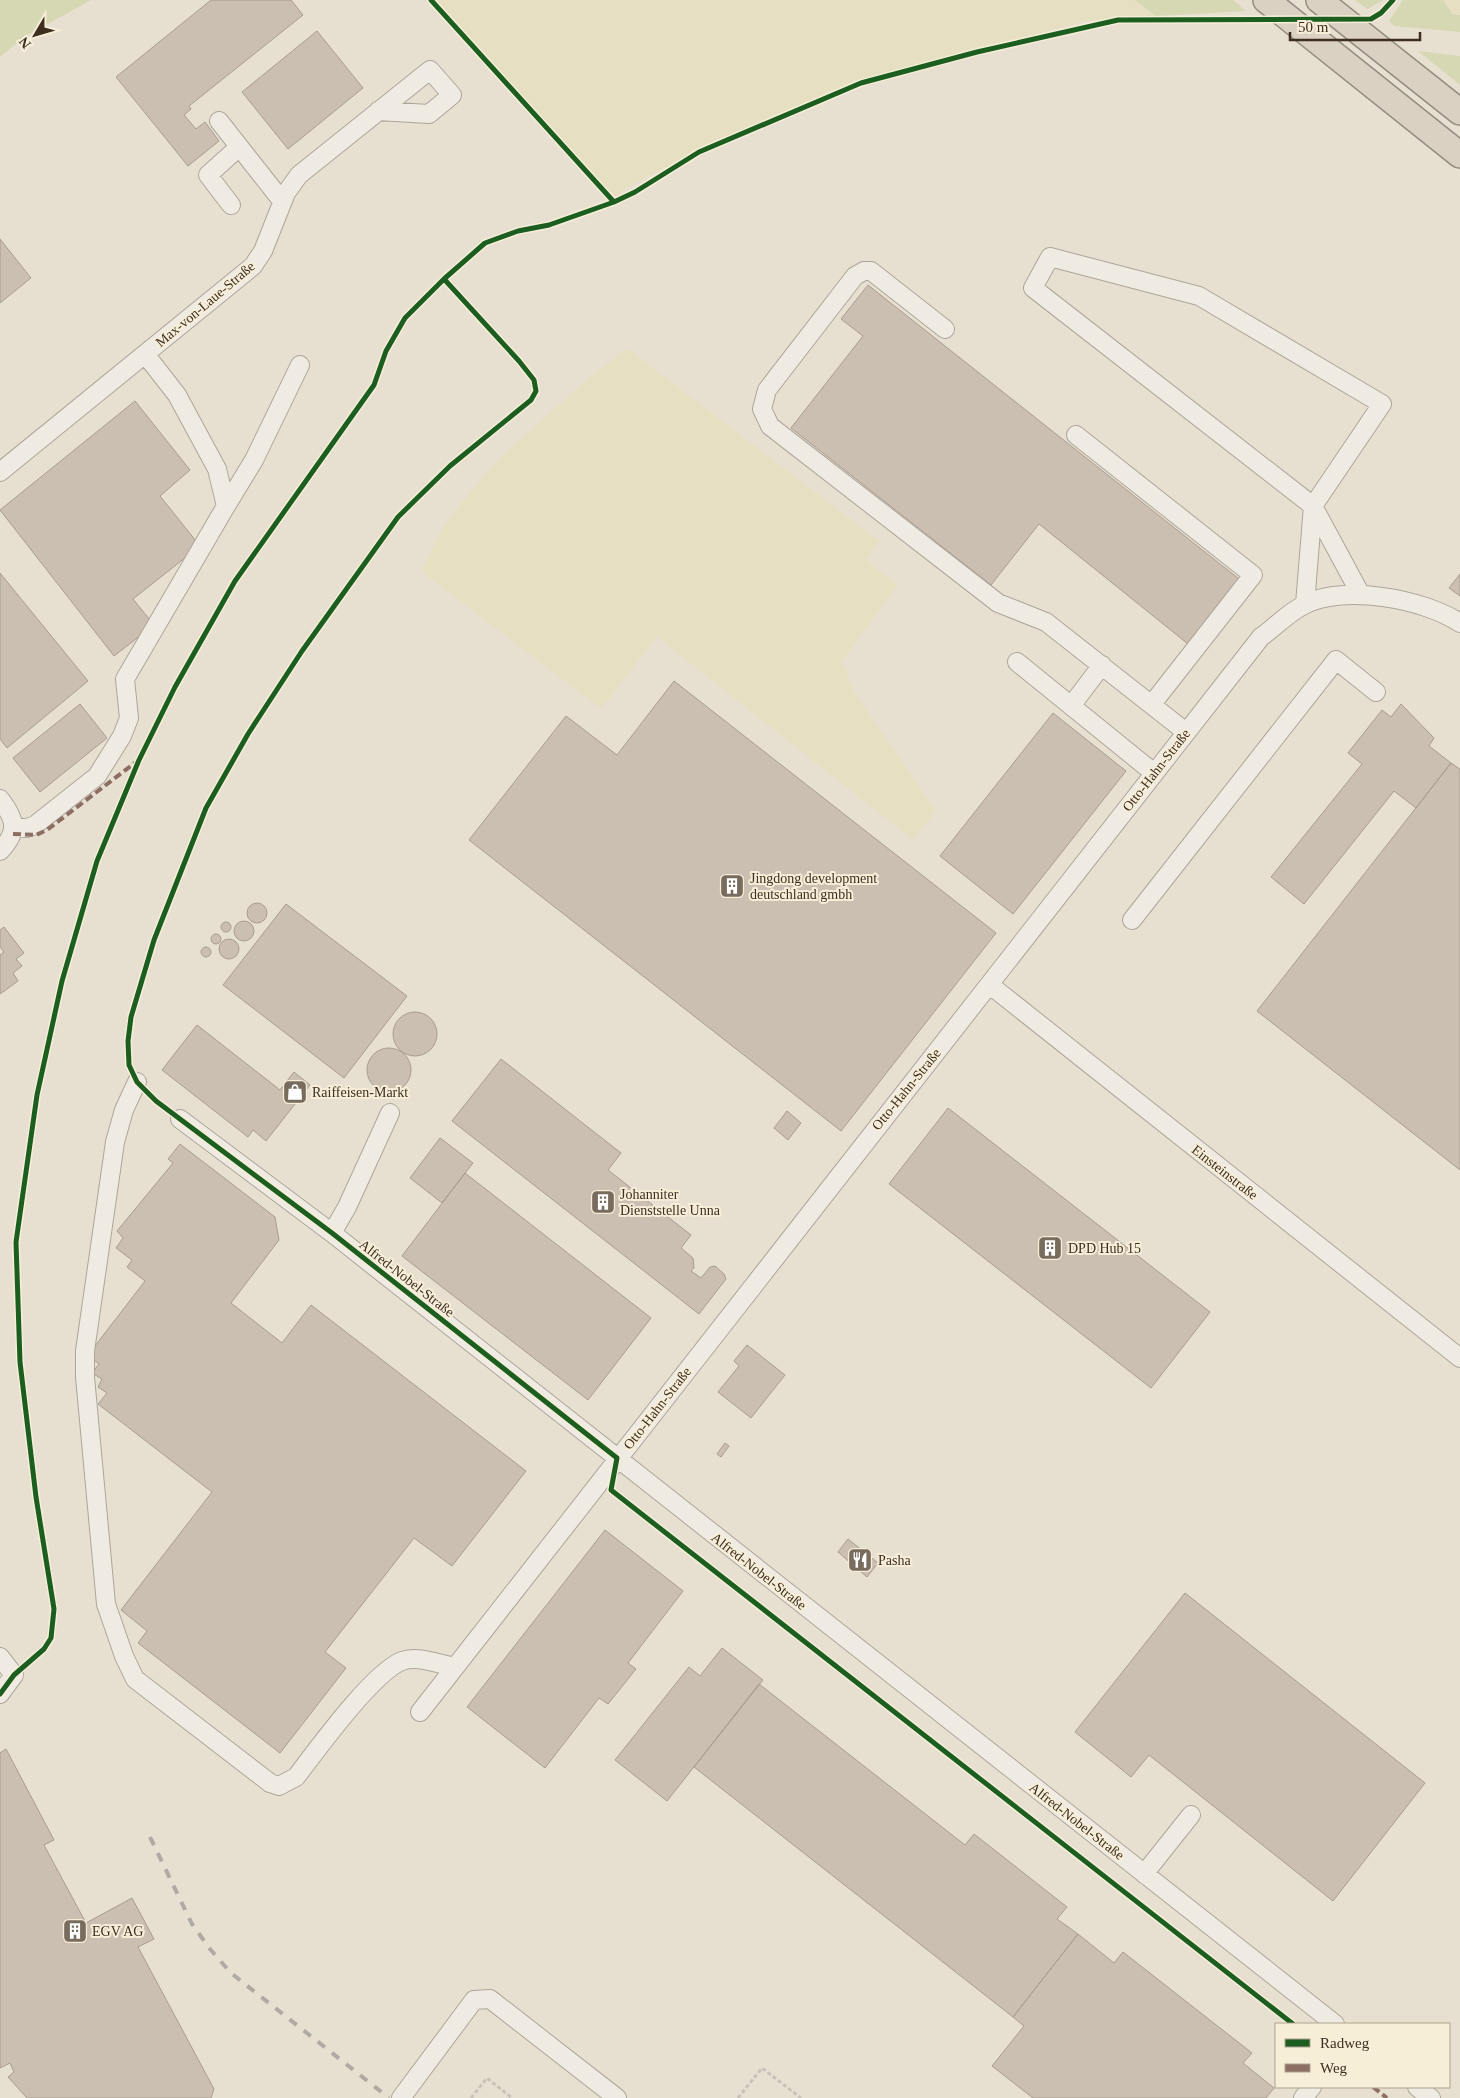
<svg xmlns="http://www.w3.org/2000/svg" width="1460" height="2098" viewBox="0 0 1460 2098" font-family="'Times New Roman',serif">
	<rect width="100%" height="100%" fill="#e7e0d1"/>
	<!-- farmland -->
	<path fill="#e6dfc2" d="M431 0H1135L1156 16 1085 21 859 81 698 151 629 186 614 202Z
		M1443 0H1460V15H1453Z
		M627 348 879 541 866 560 898 585 842 661 855 693 936 811 913 840 657 637 601 709 421 571 442 529 469 493 504 454 584 382Z"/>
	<!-- green -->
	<path fill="#d6d7b3" d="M0 0H91L26 36 0 57Z
		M1135 0H1233L1246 11 1156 16Z
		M1355 0H1384L1367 9Z
		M1403 0H1443L1453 15H1460V32L1394 26 1389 21Z
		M1418 51 1460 56V85Z"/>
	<!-- building -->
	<path fill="#cbbfb2" stroke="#a89c90" d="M211 0H291L303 15 189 106 191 109 184 115 196 129 205 122 219 141 188 166 116 77Z
		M317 31 363 88 288 149 242 92Z
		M0 239 31 278 0 303Z
		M868 285 1239 579 1188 644 1039 524 991 585 791 428 863 336 841 319Z
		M135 401 190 470 160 496 200 546 133 599 154 625 114 656 0 510Z
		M0 573 88 681 7 748 0 739Z
		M1460 574V596L1449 588Z
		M674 681 996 933 841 1131 469 840 566 716 617 755Z
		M80 704 107 738 40 792 13 758Z
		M1401 704 1434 738 1429 746 1451 763 1416 808 1394 791 1304 904 1271 877 1362 764 1348 753 1382 710 1391 717Z
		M1053 713 1126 771 1013 914 940 856Z
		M1451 763 1460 769V1170L1257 1011Z
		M247 913a10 10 0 1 1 20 0a10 10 0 1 1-20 0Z
		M286 904 407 996 344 1078 223 985Z
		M234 931a10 10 0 1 1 20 0a10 10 0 1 1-20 0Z
		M221 927a5 5 0 1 1 10 0a5 5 0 1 1-10 0Z
		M4 927 24 953 16 959 22 966 13 973 18 981 0 994V955L4 952 0 947V930Z
		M211 939a5 5 0 1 1 10 0a5 5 0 1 1-10 0Z
		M219 949a10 10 0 1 1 20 0a10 10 0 1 1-20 0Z
		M201 952a5 5 0 1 1 10 0a5 5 0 1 1-10 0Z
		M393 1034a22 22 0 1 1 44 0a22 22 0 1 1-44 0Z
		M197 1025 280 1090 294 1072 310 1085 266 1141 253 1130 248 1137 162 1070Z
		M367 1070a22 22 0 1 1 44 0a22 22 0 1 1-44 0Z
		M501 1059 621 1153 608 1170 691 1235 681 1248 693 1258 694 1268 691 1271 701 1278 710 1267 715 1266 724 1274 726 1279 699 1314 452 1121Z
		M948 1108 1210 1312 1151 1388 889 1184Z
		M787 1111 801 1123 788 1140 774 1128Z
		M440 1138 473 1163 442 1203 410 1178Z
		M180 1144 275 1217 279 1240 231 1303 282 1343 311 1305 526 1471 452 1566 414 1538 325 1652 346 1668 280 1753 138 1643 147 1631 121 1610 212 1492 98 1404 107 1393 98 1387 102 1379 92 1373 99 1364 88 1355 145 1281 127 1267 132 1260 116 1248 123 1238 117 1231 173 1163 168 1159Z
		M465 1173 651 1318 588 1400 402 1256Z
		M747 1345 785 1375 751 1418 718 1392 739 1366 734 1361Z
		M725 1443 729 1446 721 1457 717 1454Z
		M605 1530 683 1591 628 1663 636 1669 608 1704 599 1698 545 1768 467 1707Z
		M848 1539 878 1563 867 1577 838 1552Z
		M1185 1593 1425 1783 1333 1901 1149 1755 1131 1777 1075 1732Z
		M722 1648 763 1680 667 1801 615 1760 689 1667 700 1676Z
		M759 1684 965 1845 974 1834 1067 1907 1057 1919 1078 1934 1013 2017 694 1767Z
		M6 1749 54 1840 44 1845 86 1923 132 1898 154 1939 138 1947 214 2089 211 2098H27L8 2077 14 2072 10 2063 0 2068V1753Z
		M1078 1934 1114 1963 1123 1952 1252 2053 1243 2063 1274 2088 1266 2098H1033L992 2066 1024 2026 1013 2017Z"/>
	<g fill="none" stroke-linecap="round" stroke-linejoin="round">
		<defs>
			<path id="minor" d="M219 121 282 201
				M231 205 208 175 239 147
				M945 329 871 271H864L855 276 767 390 762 409 770 426 998 603 1046 622 1186 732
				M1076 435 1253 575 1152 704
				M0 472 253 266 263 251 286 193 299 175 430 70 452 95 429 114 378 111
				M226 506 254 460 300 365
				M1305 604 1313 506 1382 404 1199 296 1050 257 1033 288 1313 506 1361 595
				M1017 662 1154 773
				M1071 706 1102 665
				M0 799C16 820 19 831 0 851
				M13 827 27 828 35 825 97 776 122 736 129 718 125 679 226 506 217 469 177 395 145 354
				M1132 920 1336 660 1376 692
				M990 985 1460 1358
				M137 1082 124 1110 115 1142 85 1351V1377L106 1604 124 1656 135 1679 270 1783 279 1786 296 1777C316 1751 373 1672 402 1661 417 1655 439 1664 455 1667
				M180 1119 332 1233 1335 2024
				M332 1233 347 1207 390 1113
				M0 1657 14 1675 0 1694
				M420 1712 1261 637C1275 627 1289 612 1304 605 1344 584 1424 599 1460 623
				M1144 1874 1191 1815
				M1417 2087 1431 2098
				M401 2098 474 2000 490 1999 617 2098
				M1303 2098 1312 2087"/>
			<path id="highway" d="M1266 0 1460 155
				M1319 0 1460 112"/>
		</defs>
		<!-- minor casing -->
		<use href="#minor" stroke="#ada599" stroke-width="20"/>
		<!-- highway casing -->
		<use href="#highway" stroke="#928b80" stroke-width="28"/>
		<!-- path -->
		<path stroke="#c8c2b9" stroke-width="3" stroke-dasharray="4 2.5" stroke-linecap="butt" d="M471 2098 487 2078 512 2098
			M738 2098 762 2068 801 2098"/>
		<!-- minor -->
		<use href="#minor" stroke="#efebe3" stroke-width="18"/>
		<!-- highway -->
		<use href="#highway" stroke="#dad1c2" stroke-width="25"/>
		<!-- rail -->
		<path stroke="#afaaa2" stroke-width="4" stroke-dasharray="9 9" stroke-linecap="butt" d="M150 1837 192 1924 210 1949 231 1973 389 2098"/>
		<!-- quiet -->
		<path stroke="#8d6e63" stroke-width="4" stroke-dasharray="8 4" stroke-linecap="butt" d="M13 834 36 835 47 830 136 762
			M1373 2087 1387 2098"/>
		<defs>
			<path id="cycleway" d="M431 0 614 202
				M444 279 519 361 534 380 536 391 531 400 450 466 398 517 302 651 248 734 206 808 154 940 131 1017 128 1041 129 1065 137 1082 156 1101 332 1233 617 1458 611 1490 1293 2024
				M0 1694 14 1675 44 1649 51 1638 54 1609 36 1497 20 1362 16 1242 37 1095 62 981 97 861 139 760 175 687 235 581 374 385 386 351 405 318 444 279 485 243 518 231 549 225 614 202 635 192 699 152 861 83 977 52 1118 20 1371 19 1381 13 1393 0"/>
		</defs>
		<!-- cycleway casing -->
		<use href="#cycleway" stroke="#f7eed8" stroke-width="8"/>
		<!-- cycleway -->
		<use href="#cycleway" stroke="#1b5e20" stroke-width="5"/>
	</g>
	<!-- icons -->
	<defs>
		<symbol id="building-square" viewBox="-11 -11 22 22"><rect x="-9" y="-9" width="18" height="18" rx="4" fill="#786c5e" stroke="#f7eed8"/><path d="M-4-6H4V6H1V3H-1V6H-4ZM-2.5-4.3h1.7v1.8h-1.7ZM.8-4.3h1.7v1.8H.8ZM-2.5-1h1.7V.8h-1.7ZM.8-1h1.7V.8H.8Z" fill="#fff"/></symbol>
		<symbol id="shop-square" viewBox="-11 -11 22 22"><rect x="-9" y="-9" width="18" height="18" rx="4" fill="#786c5e" stroke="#f7eed8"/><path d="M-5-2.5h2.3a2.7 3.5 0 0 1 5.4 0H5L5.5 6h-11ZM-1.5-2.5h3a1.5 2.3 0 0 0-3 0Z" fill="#fff"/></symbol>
		<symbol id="restaurant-square" viewBox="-11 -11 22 22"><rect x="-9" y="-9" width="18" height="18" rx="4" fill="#786c5e" stroke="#f7eed8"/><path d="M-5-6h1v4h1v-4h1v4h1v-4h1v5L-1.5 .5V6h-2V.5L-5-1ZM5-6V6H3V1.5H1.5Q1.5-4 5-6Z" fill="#fff"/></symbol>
	</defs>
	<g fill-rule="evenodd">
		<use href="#building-square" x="718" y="872" width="28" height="28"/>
		<use href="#shop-square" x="281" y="1078" width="28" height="28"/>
		<use href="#building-square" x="589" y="1188" width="28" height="28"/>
		<use href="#building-square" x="1036" y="1234" width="28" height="28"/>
		<use href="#restaurant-square" x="846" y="1546" width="28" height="28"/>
		<use href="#building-square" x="61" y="1917" width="28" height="28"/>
	</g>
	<g text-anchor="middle" stroke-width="4" stroke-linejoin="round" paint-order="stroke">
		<!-- street labels -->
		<g font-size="14" fill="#3d2e20" stroke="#f7eed8">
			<text transform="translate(205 304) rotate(-40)" y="5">Max-von-Laue-Straße</text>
			<text transform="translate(1156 770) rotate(-52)" y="5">Otto-Hahn-Straße</text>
			<text transform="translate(906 1089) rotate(-51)" y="5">Otto-Hahn-Straße</text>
			<text transform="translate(1225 1172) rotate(38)" y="5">Einsteinstraße</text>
			<text transform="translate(407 1278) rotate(38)" y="5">Alfred-Nobel-Straße</text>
			<text transform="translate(657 1408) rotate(-52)" y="5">Otto-Hahn-Straße</text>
			<text transform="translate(759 1571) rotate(38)" y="5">Alfred-Nobel-Straße</text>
			<text transform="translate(1077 1821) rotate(38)" y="5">Alfred-Nobel-Straße</text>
		</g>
		<!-- poi labels -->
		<g font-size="14" fill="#3d2e20" stroke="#f7eed8" text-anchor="start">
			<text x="750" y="883">Jingdong development<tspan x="750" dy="16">deutschland gmbh</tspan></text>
			<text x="312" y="1097">Raiffeisen-Markt</text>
			<text x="620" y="1199">Johanniter<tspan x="620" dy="16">Dienststelle Unna</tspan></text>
			<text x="1068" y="1253">DPD Hub 15</text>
			<text x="878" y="1565">Pasha</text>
			<text x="92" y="1936">EGV AG</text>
		</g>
	</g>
	<!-- legend -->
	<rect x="1275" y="2023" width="175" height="65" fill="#f7eed8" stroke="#ada18e"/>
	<rect x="1285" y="2039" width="25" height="8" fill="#1b5e20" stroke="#ada18e"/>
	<text x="1320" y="2048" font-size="15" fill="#3d2e20">Radweg</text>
	<rect x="1285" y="2064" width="25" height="8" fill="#8d6e63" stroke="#ada18e"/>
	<text x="1320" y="2073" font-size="15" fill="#3d2e20">Weg</text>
	<!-- north arrow -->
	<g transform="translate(35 35) rotate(232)" stroke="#f7eed8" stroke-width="4" paint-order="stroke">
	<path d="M0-4L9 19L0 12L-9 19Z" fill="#3d2e20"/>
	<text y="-8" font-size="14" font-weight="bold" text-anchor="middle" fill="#3d2e20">N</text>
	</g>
	<!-- scale -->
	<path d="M1290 32v8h130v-8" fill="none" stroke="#3d2e20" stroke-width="2.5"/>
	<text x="1298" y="32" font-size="15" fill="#3d2e20" stroke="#f7eed8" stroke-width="4" paint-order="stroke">50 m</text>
</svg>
